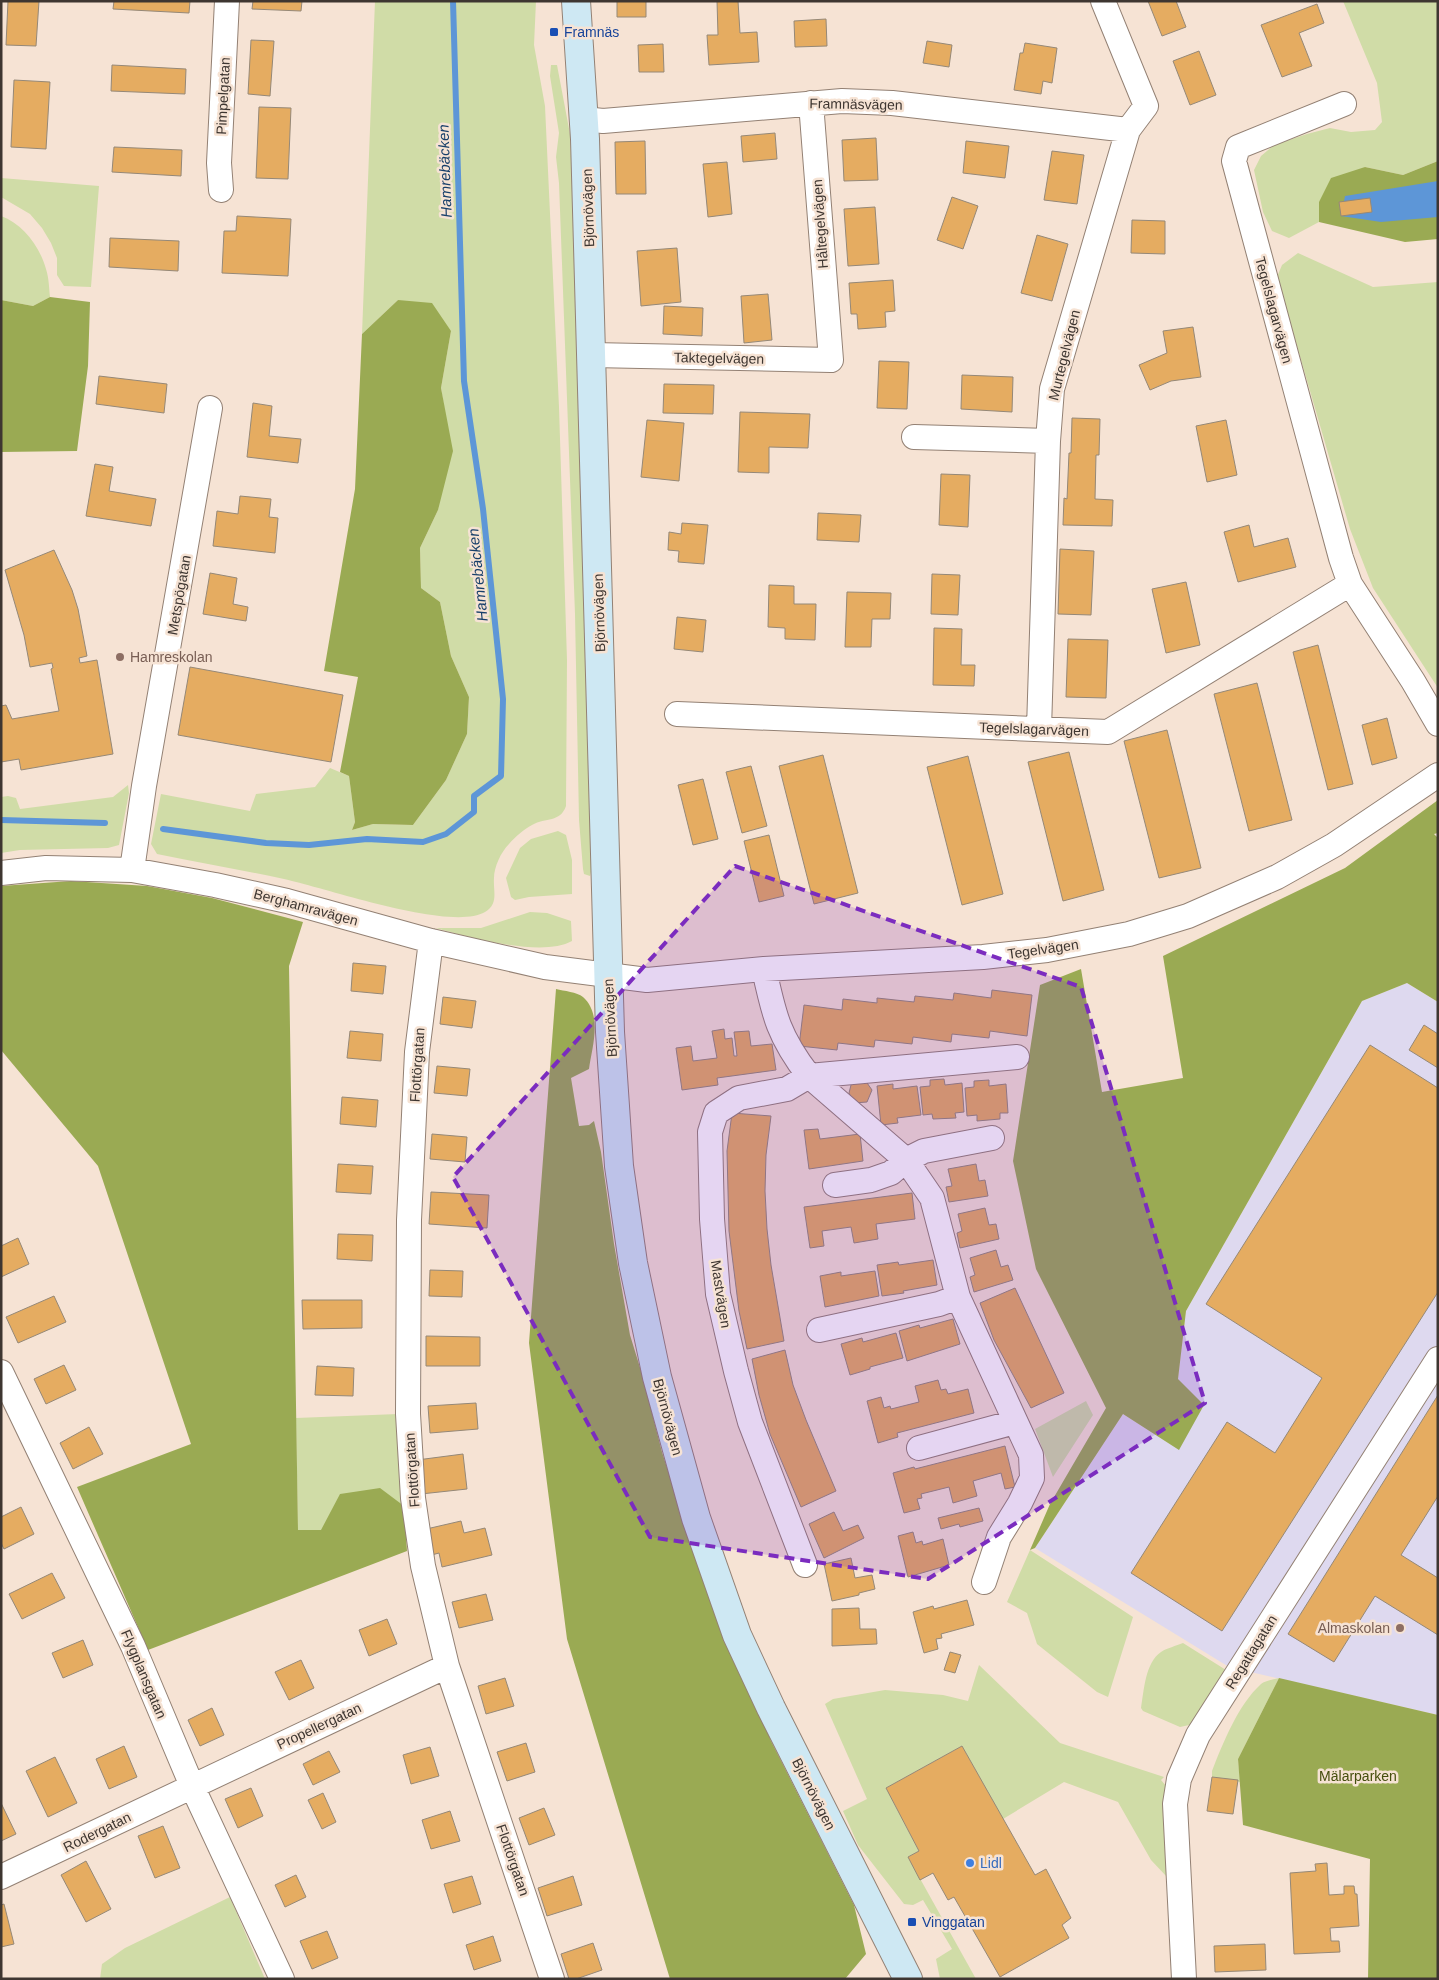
<svg xmlns="http://www.w3.org/2000/svg" width="1439" height="1980" viewBox="0 0 1439 1980" font-family="Helvetica,sans-serif">
	<rect width="100%" height="100%" fill="#f6e3d4"/>
	<!-- industrial -->
	<path fill="#ded9ef" d="M1407 983 1438 1002V1715L1229 1667 1035 1548 1123 1414 1178 1449V1379L1186 1311 1362 1001Z"/>
	<!-- green -->
	<path fill="#d0dca7" d="M375 1H536L534 45 545 106 559 407 567 660 566 806C560 823 546 817 532 825 524 829 515 837 509 844 501 852 494 867 494 878 493 891 499 904 485 912 451 932 326 888 284 879 242 870 200 863 157 854L151 844 161 794 250 811 256 794 315 787 330 768 349 776 355 822 352 830 373 824 413 825 446 780 467 734 469 697 451 656 440 602 421 588 420 548 438 510 446 419 441 388 451 331 398 300 362 334Z
		M1343 1H1438V161L1403 175 1365 167 1319 202V222L1289 238 1272 231 1263 212 1254 170 1261 156 1274 145 1307 134 1330 128 1351 132 1375 130 1382 122 1377 83Z
		M551 65H557L570 134 578 317 593 795 591 832 592 867 590 876 584 874 583 869 579 820 575 614 559 183 556 157 559 133 550 76Z
		M1 178 99 186 91 287 64 286 57 275V258L51 243 42 228 30 214 1 197Z
		M1 216C23 224 40 247 46 269 49 278 49 288 50 297L33 306 1 300Z
		M1298 253 1373 287 1438 282V688L1373 588 1350 529 1277 277 1282 265Z
		M128 785 129 793 119 845 108 848 20 850 1 853V797L8 796 16 798 20 809 113 797Z
		M558 831 566 835 572 860V894L529 897 515 900 511 897 506 878 520 848 531 839Z
		M530 912 547 913 571 921 572 941C542 958 468 937 436 928H481Z
		M1086 1401 1093 1415 1053 1477 1035 1429Z
		M398 1414 404 1506 321 1530H298L296 1418Z
		M1030 1550 1133 1617 1108 1697 1097 1692 1037 1644 1027 1613 1007 1602Z
		M1183 1643 1226 1670 1194 1724 1180 1727 1143 1711 1141 1708C1144 1691 1145 1663 1161 1652 1167 1648 1176 1646 1183 1643Z
		M979 1665 1060 1743 1164 1777 1161 1780 1172 1793 1167 1877 1151 1860 1118 1802 1064 1782 1003 1819 962 1746 886 1788 919 1851 908 1857 976 1979H940L936 1959 952 1949 923 1900 913 1905 904 1904 858 1845 843 1811 867 1799 825 1704 833 1699 885 1690 943 1695 968 1701Z
		M1279 1678 1238 1759 1240 1782 1212 1777V1771C1223 1743 1238 1705 1261 1684 1265 1681 1274 1679 1279 1678Z
		M230 1897 265 1979H100L102 1964 125 1948Z"/>
	<!-- forest -->
	<path fill="#9aaa53" d="M1438 161V239L1405 242 1319 222V202L1331 178 1365 167 1403 175Z
		M50 297 90 302 88 366 77 451 1 452V300L33 306Z
		M398 300 432 303 451 331 441 388 453 451 438 510 420 548 421 588 440 602 451 656 469 697 467 734 446 780 413 825 373 824 352 830 355 822 349 776 340 772 358 677 324 671 355 489 362 334Z
		M1438 800V833L1434 834 1438 838V1002L1407 983 1362 1001 1186 1311 1178 1379 1204 1405 1179 1450 1123 1414 1035 1548 1030 1550 1050 1504 1106 1408 1036 1269 1013 1161 1040 985 1081 969 1102 1092 1183 1078 1163 956 1345 868Z
		M71 881 147 886 212 898 303 922 289 966 298 1530H321L340 1494 380 1488 404 1506 407 1551 148 1650 77 1487 191 1444 98 1166 1 1050V886Z
		M556 989C564 991 577 992 583 997 603 1015 592 1047 589 1069L571 1078 579 1126 589 1125 594 1121 601 1152 614 1244 630 1335 642 1374 662 1452 703 1579 771 1741 854 1905 866 1954 845 1979H670L567 1639 529 1343Z
		M1279 1678 1438 1715V1979H1368L1370 1859 1243 1825 1238 1759Z"/>
	<!-- water -->
	<path fill="#5d96d7" d="M1438 181V217L1381 222 1341 216 1345 196Z"/>
	<g fill="none" stroke-linecap="round" stroke-linejoin="round">
		<!-- stream -->
		<path stroke="#5d96d7" stroke-width="6" d="M1 820 105 823
			M163 829 266 843 309 845 367 839 423 842 446 834 474 812V796L501 776 503 699 483 509 464 381 453 1"/>
	</g>
	<!-- building -->
	<path fill="#e5ac61" stroke="#958877" d="M8 1H39L36 46 6 45Z
		M114 1H190L189 13 113 9Z
		M253 1H302L301 11 252 9Z
		M617 1H646V17H617Z
		M717 1H738L740 33 757 32 759 62 709 65 707 35H718Z
		M1148 1H1176L1186 27 1162 36Z
		M1317 4 1324 23 1299 33 1312 66 1282 77 1261 25Z
		M826 19 827 46 795 47 794 21Z
		M251 40 274 41 270 96 248 94Z
		M927 41 952 45 949 67 923 63Z
		M1025 43 1057 48 1052 83 1043 81 1041 94 1014 90 1020 53H1023Z
		M663 44 664 72H639L638 45Z
		M1199 51 1216 95 1190 105 1173 61Z
		M112 65 186 69 185 94 111 91Z
		M14 80 50 82 46 149 11 147Z
		M259 107 291 108 288 179 256 178Z
		M775 133 777 159 743 162 741 136Z
		M876 138 878 180 844 181 842 140Z
		M645 141 646 194H616L615 142Z
		M966 141 1009 146 1005 178 963 173Z
		M114 147 182 150 181 176 112 172Z
		M1052 151 1084 155 1077 204 1044 200Z
		M727 162 732 214 708 217 703 164Z
		M952 197 978 206 963 249 937 240Z
		M1370 198 1372 212 1341 216 1339 202Z
		M875 207 879 264 848 266 844 209Z
		M237 216 291 219 288 276 222 273 224 231H236Z
		M1132 220 1165 221V254L1131 253Z
		M1037 235 1068 244 1052 301 1021 293Z
		M110 238 179 241 178 271 109 267Z
		M677 248 681 302 641 306 637 251Z
		M893 280 895 311 885 312 886 327 858 329 857 314H851L849 283Z
		M768 294 772 340 744 343 741 296Z
		M664 306 703 308 702 336 663 334Z
		M1193 327 1201 377 1171 381 1150 390 1139 365 1167 353 1163 331Z
		M879 361 909 362 907 409 877 408Z
		M962 375 1013 377 1012 412 961 409Z
		M99 376 167 384 164 413 96 404Z
		M664 384 714 385 713 414 663 413Z
		M253 403 272 406 269 436 301 439 298 463 247 457Z
		M740 412 810 414 808 448 769 447V473L738 472Z
		M1072 418 1100 419 1099 455H1096L1095 499 1113 500 1112 526 1063 525 1064 498 1067 499 1069 453H1071Z
		M647 420 684 423 679 481 641 477Z
		M1226 420 1237 475 1207 482 1196 426Z
		M95 464 113 467 109 491 156 499 151 526 86 516Z
		M941 474 970 475 968 527 939 525Z
		M240 496 271 499 269 517 278 518 275 553 213 546 217 511 238 514Z
		M818 513 861 515 859 542 817 540Z
		M682 523 708 525 704 564 678 562 679 551 668 550 669 532 681 534Z
		M1249 525 1254 547 1288 538 1296 567 1238 582 1224 532Z
		M1060 549 1094 551 1091 615 1058 614Z
		M54 550 72 590 78 609 87 656 79 658 80 663 97 660 113 754 21 770 19 759 1 762V706L6 705 12 719 59 711 51 669 53 668 52 663 30 667 24 635 5 570Z
		M210 573 237 578 233 604 248 607 246 621 203 614Z
		M932 574 960 575 958 615 931 614Z
		M1186 582 1200 645 1166 653 1152 589Z
		M769 585 794 586V604H816L815 640 785 639V628L768 627Z
		M847 592 891 593 890 619H872L871 647H845Z
		M677 617 706 620 703 652 674 649Z
		M934 628 962 629 961 665H975L974 686 933 685Z
		M1068 639 1108 640 1106 698 1066 697Z
		M1318 645 1353 784 1328 790 1293 652Z
		M190 667 343 695 331 762 178 735Z
		M1257 683 1292 820 1249 831 1214 694Z
		M1387 718 1397 758 1372 765 1362 725Z
		M1167 730 1201 868 1159 878 1124 741Z
		M1069 752 1104 890 1063 901 1028 762Z
		M823 755 858 893 814 904 779 766Z
		M968 756 1003 894 962 905 927 767Z
		M751 766 767 826 742 833 726 772Z
		M703 779 718 839 693 845 678 785Z
		M769 835 784 896 759 902 744 841Z
		M353 963 386 966 383 994 351 991Z
		M992 990 1032 995 1027 1036 990 1031 989 1038 952 1034 951 1042 913 1037 912 1044 875 1040 874 1047 838 1043 837 1050 799 1046 804 1005 842 1010 843 999 877 1003V998L914 1002 915 996 953 1000 954 993 991 998Z
		M443 997 476 1001 472 1028 440 1024Z
		M1424 1025 1438 1034V1068L1409 1050Z
		M724 1029 725 1039 732 1038 734 1056H737L734 1032 749 1031 751 1046 772 1044 776 1070 717 1078 718 1085 682 1090 676 1048 691 1046 693 1061 717 1058 712 1031Z
		M350 1031 383 1034 381 1061 347 1058Z
		M1370 1045 1438 1088V1292L1222 1631 1131 1573 1227 1422 1275 1453 1322 1378 1206 1304Z
		M437 1066 470 1069 467 1096 434 1093Z
		M944 1079 945 1085 962 1083 964 1112 955 1113 956 1118 933 1119 932 1114 923 1115 920 1087 930 1086V1080Z
		M865 1080 872 1090 867 1102 854 1103 849 1093 852 1081Z
		M989 1080V1086L1006 1084 1008 1113H1000V1119L977 1121V1115L967 1116 965 1088 974 1087V1081Z
		M893 1084V1089L917 1086 921 1115 897 1118 898 1123 881 1125 877 1086Z
		M342 1097 378 1100 376 1127 340 1124Z
		M732 1113 771 1116 766 1155 765 1191 767 1229 771 1265 784 1341 747 1349 739 1311 729 1231 727 1151Z
		M818 1129 820 1139 860 1134 863 1161 809 1169 804 1130Z
		M432 1134 467 1137 465 1162 430 1159Z
		M338 1164 373 1166 371 1194 336 1192Z
		M976 1164 979 1181 985 1180 988 1196 949 1202 946 1187 952 1186 948 1169Z
		M431 1192 489 1195 487 1228 429 1224Z
		M912 1193 915 1219 876 1224 878 1239 854 1243 851 1227 822 1231 824 1246 810 1248 804 1207Z
		M985 1208 989 1225 996 1224 999 1239 960 1248 957 1233 962 1231 958 1214Z
		M338 1234 373 1235 372 1261 337 1259Z
		M18 1238 29 1264 1 1277V1246Z
		M996 1250 1001 1267 1008 1265 1013 1280 974 1292 970 1277 975 1275 970 1258Z
		M933 1260 937 1285 903 1291 904 1293 882 1296 877 1265 898 1262 899 1265Z
		M430 1270 463 1271 462 1297 429 1296Z
		M875 1271 879 1296 825 1307 820 1276 841 1272V1276Z
		M1015 1288 1064 1393 1031 1408 994 1340 980 1303Z
		M54 1296 66 1322 18 1343 6 1317Z
		M302 1300H362V1328L303 1329Z
		M953 1319 960 1344 907 1361 899 1331 919 1325 920 1328Z
		M896 1333 903 1358 870 1367V1369L850 1375 841 1344 862 1338 863 1342Z
		M426 1336 480 1337V1366H426Z
		M785 1350 793 1385 806 1420 836 1491 801 1507 770 1434 759 1395 752 1359Z
		M64 1365 76 1390 46 1404 34 1379Z
		M317 1366 354 1368 353 1396 315 1395Z
		M938 1380 941 1390 946 1389 948 1394 968 1389 974 1413 897 1433 898 1437 878 1443 867 1401 881 1397 884 1408 890 1406 891 1409 919 1402 915 1386Z
		M1438 1395V1496L1401 1555 1438 1578V1635L1375 1596 1334 1662 1288 1634Z
		M476 1403 478 1429 430 1433 428 1406Z
		M89 1427 103 1454 73 1469 60 1443Z
		M1005 1446 1015 1487 1005 1489 1001 1473 973 1481 977 1496 953 1503 949 1487 921 1494 922 1498 917 1499 920 1509 904 1513 893 1473 914 1467 915 1469Z
		M463 1454 467 1489 421 1494 417 1460Z
		M21 1507 34 1534 4 1549 1 1543V1517Z
		M979 1508 983 1521 960 1527 959 1524 941 1529 938 1518Z
		M834 1512 843 1531 858 1525 864 1538 824 1558 809 1524Z
		M461 1521 464 1533 485 1528 492 1555 442 1567 439 1553 428 1556 422 1530Z
		M913 1532 916 1543 922 1541 923 1545 943 1539 949 1565 908 1577 898 1536Z
		M851 1558 855 1578 872 1575 875 1589 859 1593V1595L832 1601 824 1564Z
		M52 1573 65 1598 22 1619 9 1594Z
		M486 1594 493 1620 459 1628 452 1602Z
		M967 1600 974 1625 941 1634 942 1638 936 1639 938 1649 924 1653 913 1612 933 1606 934 1609Z
		M859 1608 860 1629H876L877 1644 832 1646V1609Z
		M387 1619 397 1644 369 1656 359 1630Z
		M83 1640 93 1665 63 1678 52 1653Z
		M950 1652 961 1655 955 1673 944 1670Z
		M301 1660 314 1688 289 1700 275 1672Z
		M505 1678 514 1706 486 1714 478 1686Z
		M212 1708 224 1735 200 1746 188 1720Z
		M526 1743 535 1772 507 1781 497 1752Z
		M124 1746 137 1777 109 1789 96 1759Z
		M962 1746 1035 1875 1046 1869 1071 1918 1062 1925 1069 1938 1000 1977 954 1897 948 1900 933 1873 920 1880 908 1857 919 1851 886 1788Z
		M430 1747 439 1776 411 1784 403 1755Z
		M329 1751 340 1772 313 1785 303 1764Z
		M55 1757 77 1803 48 1817 26 1771Z
		M1212 1777 1238 1780 1233 1814 1207 1811Z
		M251 1788 263 1816 238 1828 225 1799Z
		M323 1793 336 1822 322 1829 308 1800Z
		M1 1803 16 1834 1 1841Z
		M544 1808 555 1835 529 1845 519 1818Z
		M450 1811 460 1841 431 1849 422 1820Z
		M163 1826 180 1868 155 1878 138 1836Z
		M86 1861 111 1909 86 1922 61 1875Z
		M1327 1863 1329 1895 1344 1894V1886H1354L1355 1894H1357L1359 1926 1330 1928 1331 1941H1339L1340 1952 1294 1954 1290 1873 1316 1871 1315 1864Z
		M296 1875 306 1897 285 1907 275 1885Z
		M472 1876 481 1904 453 1913 444 1884Z
		M573 1876 582 1905 547 1916 538 1888Z
		M4 1904 14 1944 1 1947V1905Z
		M327 1931 338 1958 312 1969 300 1941Z
		M493 1936 501 1961 474 1970 466 1945Z
		M593 1943 602 1970 576 1979H569L561 1954Z
		M1265 1944 1266 1970 1215 1972 1214 1946Z"/>
	<g fill="none" stroke-linecap="round" stroke-linejoin="round">
		<defs>
			<path id="street" d="M1344 104 1238 147 1234 161 1341 558 1350 584 1413 681 1438 724
				M584 119 603 121 842 101 892 103 1128 130
				M221 190 219 163 227 1
				M592 355 831 360 811 103
				M914 437 1048 441
				M677 714 1108 732 1350 584
				M1039 729 1048 441 1052 389 1128 130 1146 106 1103 1
				M132 870 144 786 210 408
				M1 873 46 868 132 870 215 885 287 901 431 941 545 967 647 980 764 969 983 957 1047 950 1129 934 1188 916 1277 877 1334 845 1438 775
				M431 941 417 1052 409 1220 408 1414 413 1498 423 1566 447 1666 552 1979
				M764 969C774 1016 779 1037 809 1076L906 1160 932 1198 958 1297 1031 1455 1032 1478 1020 1503 999 1537 984 1582
				M835 1185 871 1180 891 1173 906 1160 924 1151 992 1138
				M819 1330 939 1304 958 1297
				M1 1372 133 1646 192 1786 282 1979
				M919 1448 1015 1422
				M805 1565 750 1422 736 1371 718 1294 712 1219 710 1132 716 1113 739 1098 787 1089 809 1076 1017 1057
				M1 1877 447 1666
				M1184 1979 1175 1804 1179 1779 1198 1735 1438 1359"/>
			<path id="secondary" d="M576 1 585 139 610 1032 619 1166 633 1263 657 1377 696 1518 737 1635 771 1708 908 1979"/>
		</defs>
		<!-- street casing -->
		<use href="#street" stroke="#938174" stroke-width="26"/>
		<!-- secondary casing -->
		<use href="#secondary" stroke="#938174" stroke-width="30"/>
		<!-- street -->
		<use href="#street" stroke="#fff" stroke-width="24"/>
		<!-- secondary -->
		<use href="#secondary" stroke="#cee8f3" stroke-width="28"/>
	</g>
	<!-- marked area -->
	<path fill="#7b2cbf" fill-opacity="0.2" stroke="#7b2cbf" stroke-width="4" stroke-dasharray="10 6" stroke-linejoin="round" d="M735 866 1081 987 1205 1403 928 1579 650 1537 453 1177Z"/>
	<!-- markers -->
	<g fill="#1a4fb4" stroke="#f6e3d4" stroke-width="2">
		<rect x="549" y="27" width="10" height="10" rx="2.5"/>
		<rect x="907" y="1917" width="10" height="10" rx="2.5"/>
	</g>
	<g fill="#8d6e63" stroke="#f6e3d4" stroke-width="2">
		<circle cx="120" cy="657" r="5"/>
		<circle cx="1400" cy="1628" r="5"/>
	</g>
	<circle fill="#3f7fe0" stroke="#f6e3d4" stroke-width="2" cx="970" cy="1863" r="5"/>
	<g text-anchor="middle" stroke-width="5" stroke-linejoin="round" paint-order="stroke">
		<!-- transit labels -->
		<g font-size="14" fill="#164399" stroke="#f6e3d4" text-anchor="start">
			<text x="564" y="37">Framnäs</text>
			<text x="922" y="1927">Vinggatan</text>
		</g>
		<!-- street labels -->
		<g font-size="14" fill="#3e3631" stroke="#f6e3d4">
			<text transform="translate(223 96) rotate(-87)" y="5">Pimpelgatan</text>
			<text transform="translate(856 104) rotate(1)" y="5">Framnäsvägen</text>
			<text transform="translate(588 208) rotate(-92)" y="5">Björnövägen</text>
			<text transform="translate(820 224) rotate(-94)" y="5">Håltegelvägen</text>
			<text transform="translate(1274 310) rotate(75)" y="5">Tegelslagarvägen</text>
			<text transform="translate(1064 355) rotate(-76)" y="5">Murtegelvägen</text>
			<text transform="translate(719 358) rotate(1)" y="5">Taktegelvägen</text>
			<text transform="translate(179 595) rotate(-80)" y="5">Metspögatan</text>
			<text transform="translate(599 613) rotate(-92)" y="5">Björnövägen</text>
			<text transform="translate(1034 729) rotate(2)" y="5">Tegelslagarvägen</text>
			<text transform="translate(306 907) rotate(15)" y="5">Berghamravägen</text>
			<text transform="translate(1043 949) rotate(-8)" y="5">Tegelvägen</text>
			<text transform="translate(610 1018) rotate(-93)" y="5">Björnövägen</text>
			<text transform="translate(417 1065) rotate(-86)" y="5">Flottörgatan</text>
			<text transform="translate(721 1294) rotate(81)" y="5">Mastvägen</text>
			<text transform="translate(668 1417) rotate(75)" y="5">Björnövägen</text>
			<text transform="translate(412 1470) rotate(-94)" y="5">Flottörgatan</text>
			<text transform="translate(1251 1652) rotate(-58)" y="5">Regattagatan</text>
			<text transform="translate(144 1674) rotate(67)" y="5">Flygplansgatan</text>
			<text transform="translate(319 1726) rotate(-25)" y="5">Propellergatan</text>
			<text transform="translate(814 1794) rotate(63)" y="5">Björnövägen</text>
			<text transform="translate(97 1832) rotate(-26)" y="5">Rodergatan</text>
			<text transform="translate(513 1860) rotate(71)" y="5">Flottörgatan</text>
		</g>
		<!-- education labels -->
		<g font-size="14" fill="#785e54" stroke="#f6e3d4" text-anchor="start">
			<text x="130" y="662">Hamreskolan</text>
			<text x="1390" y="1633" text-anchor="end">Almaskolan</text>
		</g>
		<!-- park labels -->
		<g font-size="14" fill="#454e0d" stroke="#f6e3d4">
			<text x="1358" y="1781">Mälarparken</text>
		</g>
		<!-- shop labels -->
		<g font-size="14" fill="#366cbe" stroke="#f6e3d4" text-anchor="start">
			<text x="980" y="1868">Lidl</text>
		</g>
		<!-- water labels -->
		<g font-size="15" font-style="italic" fill="#173f6a" stroke="#f6e3d4">
			<text transform="translate(445 171) rotate(-92)" y="5">Hamrebäcken</text>
			<text transform="translate(478 575) rotate(-96)" y="5">Hamrebäcken</text>
		</g>
	</g>
	<!-- border -->
	<rect width="1439" height="1980" fill="none" stroke="#3e3631" stroke-width="5"/>
</svg>
